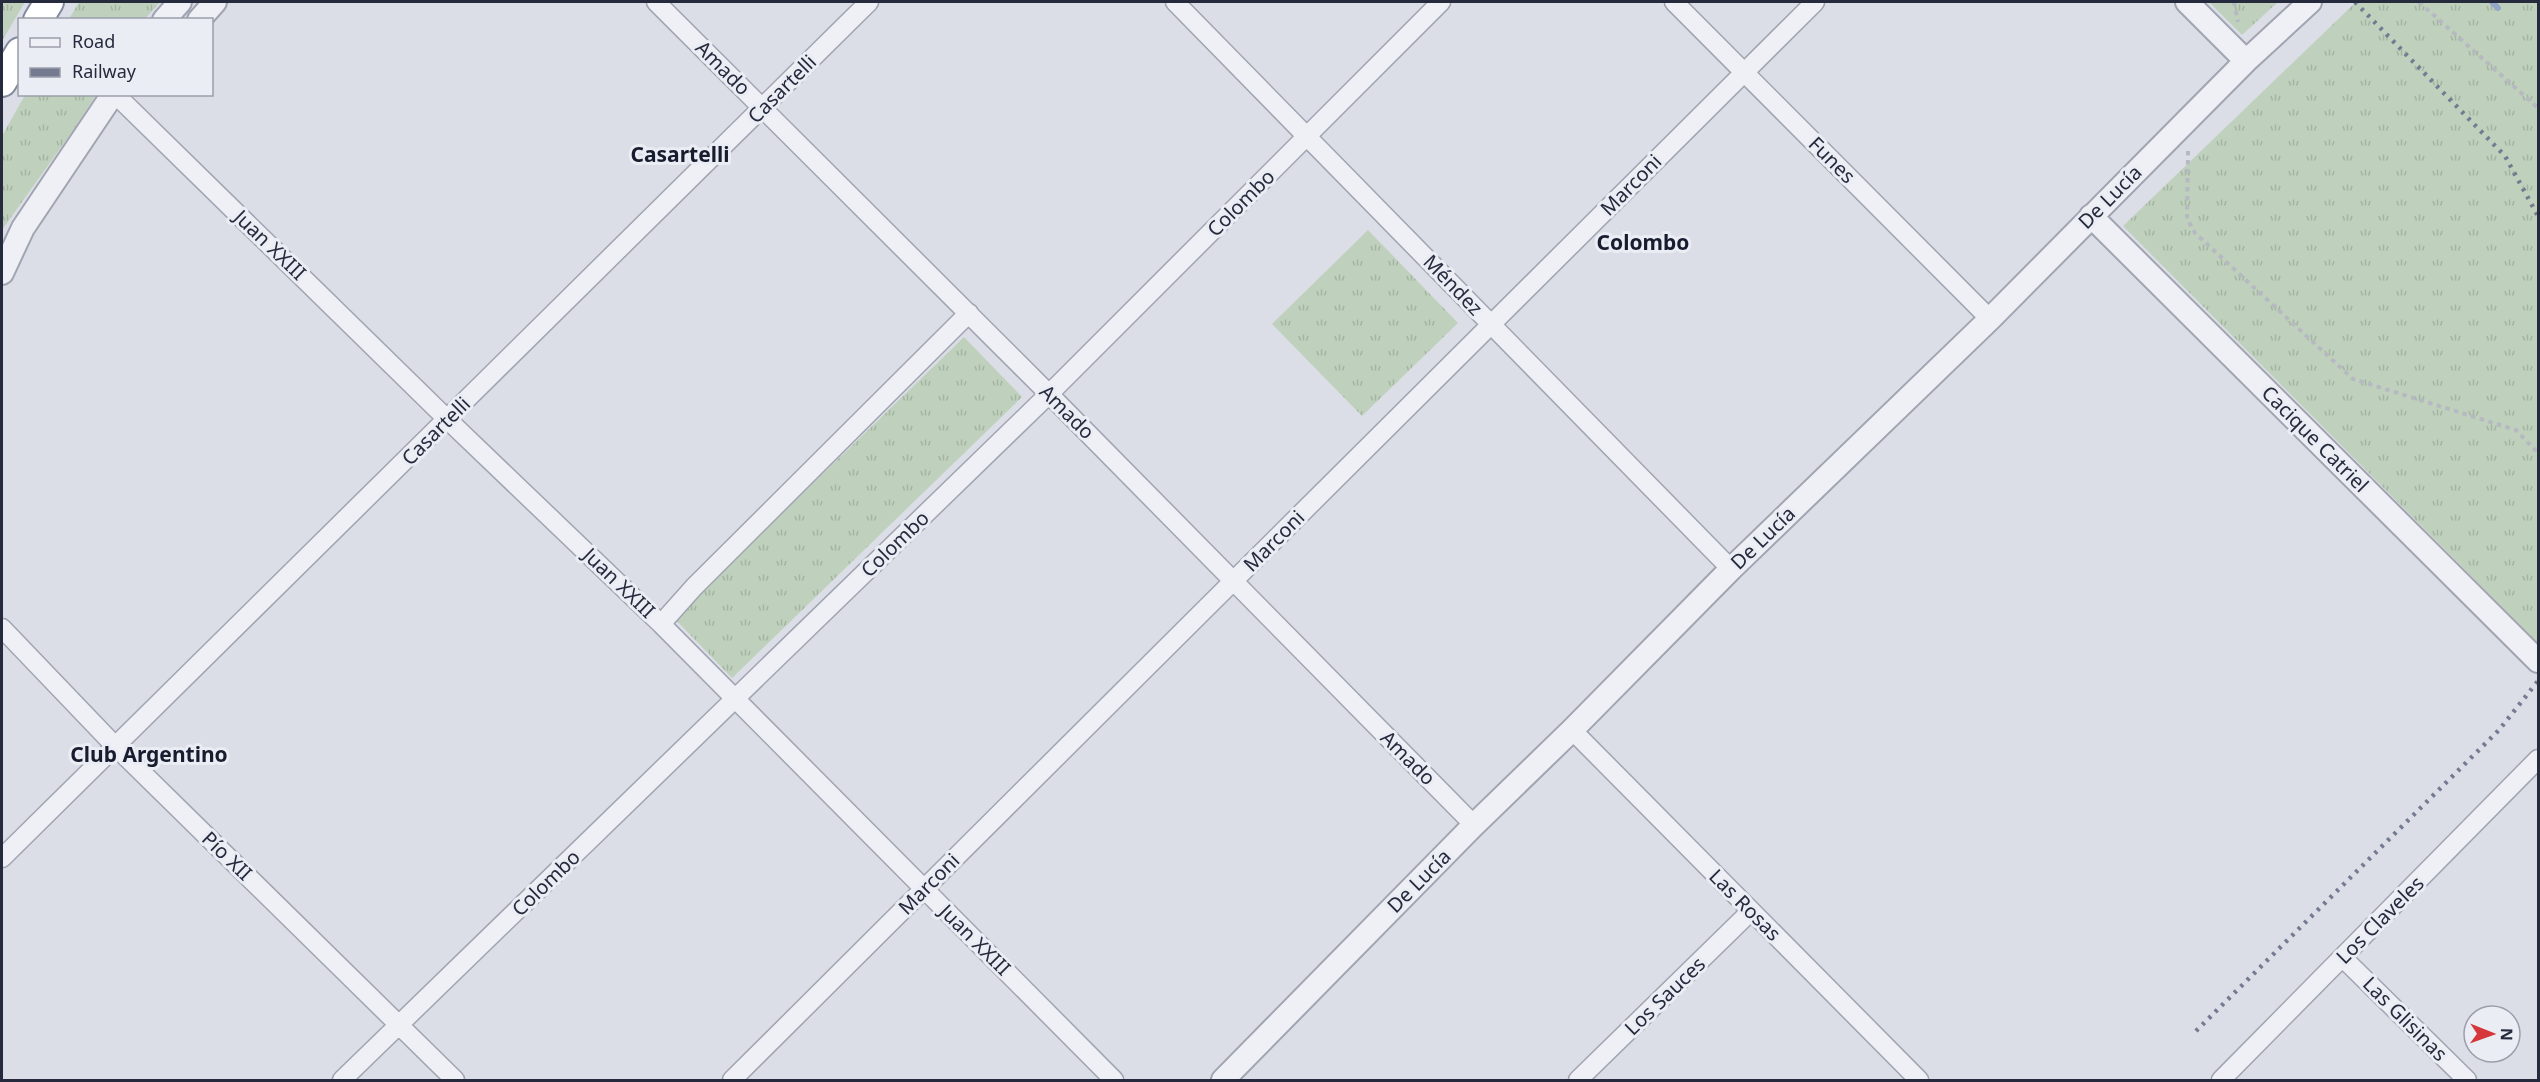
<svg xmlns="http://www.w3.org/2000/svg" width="2540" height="1082" viewBox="0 0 2540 1082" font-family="'Noto Sans',sans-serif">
	<defs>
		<pattern id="grass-tufts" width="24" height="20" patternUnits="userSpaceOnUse" patternTransform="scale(1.5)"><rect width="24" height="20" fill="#bfd1bc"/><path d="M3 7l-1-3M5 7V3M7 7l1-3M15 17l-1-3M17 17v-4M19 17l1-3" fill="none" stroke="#a4b4a2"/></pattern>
	</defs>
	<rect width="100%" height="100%" fill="#dbdee7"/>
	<!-- grass -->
	<path fill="url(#grass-tufts)" d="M2 2H25L2 41Z
		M79 2H160L145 19H69Z
		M2209 2H2208H2278L2242 35Z
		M2356 2H2538V643L2123 226Z
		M25 95H96L74 129 2 230V136Z
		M1368 230 1458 323 1362 416 1272 324Z
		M964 337 1022 397 732 678 674 618Z"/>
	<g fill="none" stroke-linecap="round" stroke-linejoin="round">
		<!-- stream -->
		<path stroke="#94a7c9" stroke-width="6" d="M2492 2 2498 8"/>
		<defs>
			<path id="minor" d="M656 2 1049 394 1474 825
				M1175 2 1731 569
				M1674 2 1990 319
				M115 94 447 419 661 624 1114 1080
				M661 624 694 587 969 313
				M2 628 116 747 455 1080
				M1572 730 1919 1080
				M2 858 869 2
				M2343 958 2467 1080
				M342 1080 1049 394 1441 2
				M732 1080 1815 2
				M1578 1080 1751 911
				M2221 1080 2538 759"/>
			<path id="tertiary" d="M2187 2 2246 61
				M164 20 180 2
				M199 20 215 2
				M2091 216 2538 661
				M2 273 23 228 113 94
				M1223 1080 1474 825 1572 730 1731 569 1990 319 2246 61 2310 2"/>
			<path id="trunk" d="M38 20 49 2
				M2 82 20 52"/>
		</defs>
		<!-- minor casing -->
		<use href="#minor" stroke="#a1a4b1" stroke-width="21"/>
		<!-- tertiary casing -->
		<use href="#tertiary" stroke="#a1a4b1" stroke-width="26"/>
		<!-- trunk casing -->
		<use href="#trunk" stroke="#82899e" stroke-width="32"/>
		<!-- path -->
		<path stroke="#b6b9c1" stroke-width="4" stroke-dasharray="4.5 4.5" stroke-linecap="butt" d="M2234 2 2238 22
			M2419 2 2538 108
			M2188 151 2187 219 2195 233 2353 379 2516 430 2538 453"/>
		<!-- minor -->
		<use href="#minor" stroke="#eef0f5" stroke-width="18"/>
		<!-- tertiary -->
		<use href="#tertiary" stroke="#eef0f5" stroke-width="22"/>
		<!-- trunk -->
		<use href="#trunk" stroke="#fff" stroke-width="28"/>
		<!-- rail -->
		<path stroke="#747b91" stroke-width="4.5" stroke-dasharray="3 6" stroke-linecap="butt" d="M2355 2 2505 156 2538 216
			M2196 1031 2499 730 2538 681"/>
	</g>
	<g text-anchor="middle" stroke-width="6" stroke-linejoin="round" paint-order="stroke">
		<!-- street labels -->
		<g font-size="20" fill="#252a3d" stroke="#ebedf4">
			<text transform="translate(723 68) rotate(45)" y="7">Amado</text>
			<text transform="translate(782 89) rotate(-45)" y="7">Casartelli</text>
			<text transform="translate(1832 160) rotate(45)" y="7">Funes</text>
			<text transform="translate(1631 185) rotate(-45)" y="7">Marconi</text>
			<text transform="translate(2110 197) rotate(-45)" y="7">De Lucía</text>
			<text transform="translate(1241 203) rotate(-45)" y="7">Colombo</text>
			<text transform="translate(270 245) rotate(44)" y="7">Juan XXIII</text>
			<text transform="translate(1453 285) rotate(46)" y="7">Méndez</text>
			<text transform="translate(1067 412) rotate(45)" y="7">Amado</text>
			<text transform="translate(436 431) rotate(-45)" y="7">Casartelli</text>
			<text transform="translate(2315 439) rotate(45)" y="7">Cacique Catriel</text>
			<text transform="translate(1763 538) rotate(-44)" y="7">De Lucía</text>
			<text transform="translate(1274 541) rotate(-45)" y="7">Marconi</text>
			<text transform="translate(895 544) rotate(-44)" y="7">Colombo</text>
			<text transform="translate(619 583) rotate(44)" y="7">Juan XXIII</text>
			<text transform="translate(1408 758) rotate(45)" y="7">Amado</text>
			<text transform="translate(227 856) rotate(44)" y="7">Pío XII</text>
			<text transform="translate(1419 881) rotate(-45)" y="7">De Lucía</text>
			<text transform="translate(546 883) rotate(-44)" y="7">Colombo</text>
			<text transform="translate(929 884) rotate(-45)" y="7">Marconi</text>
			<text transform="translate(1745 905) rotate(45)" y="7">Las Rosas</text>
			<text transform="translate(2380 920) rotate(-45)" y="7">Los Claveles</text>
			<text transform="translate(975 940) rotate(45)" y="7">Juan XXIII</text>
			<text transform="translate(1665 996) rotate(-44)" y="7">Los Sauces</text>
			<text transform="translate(2405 1019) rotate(45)" y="7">Las Glisinas</text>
		</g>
		<!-- neighbourhood labels -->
		<g font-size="21" font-weight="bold" fill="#171c2e" stroke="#ebedf4">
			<text x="680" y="162">Casartelli</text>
			<text x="1643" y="250">Colombo</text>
			<text x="149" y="762">Club Argentino</text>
		</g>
	</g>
	<!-- border -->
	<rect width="2540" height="1082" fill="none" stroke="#252a3d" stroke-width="6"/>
	<!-- legend -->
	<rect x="18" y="18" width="195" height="78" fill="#ebedf4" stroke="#9c9fab" stroke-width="1.5"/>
	<rect x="30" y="38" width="30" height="9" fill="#eef0f5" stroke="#9c9fab" stroke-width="1.5"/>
	<text x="72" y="48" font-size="18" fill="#252a3d">Road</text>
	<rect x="30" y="68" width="30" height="9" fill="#747b91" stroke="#9c9fab" stroke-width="1.5"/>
	<text x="72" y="78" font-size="18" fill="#252a3d">Railway</text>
	<!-- north arrow -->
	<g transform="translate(2492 1034) rotate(91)"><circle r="28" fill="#ebedf4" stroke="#9c9fab" stroke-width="1.5"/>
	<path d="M0-4.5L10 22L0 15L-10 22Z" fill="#d5373a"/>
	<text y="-9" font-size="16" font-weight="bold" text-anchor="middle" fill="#252a3d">N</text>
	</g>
</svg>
